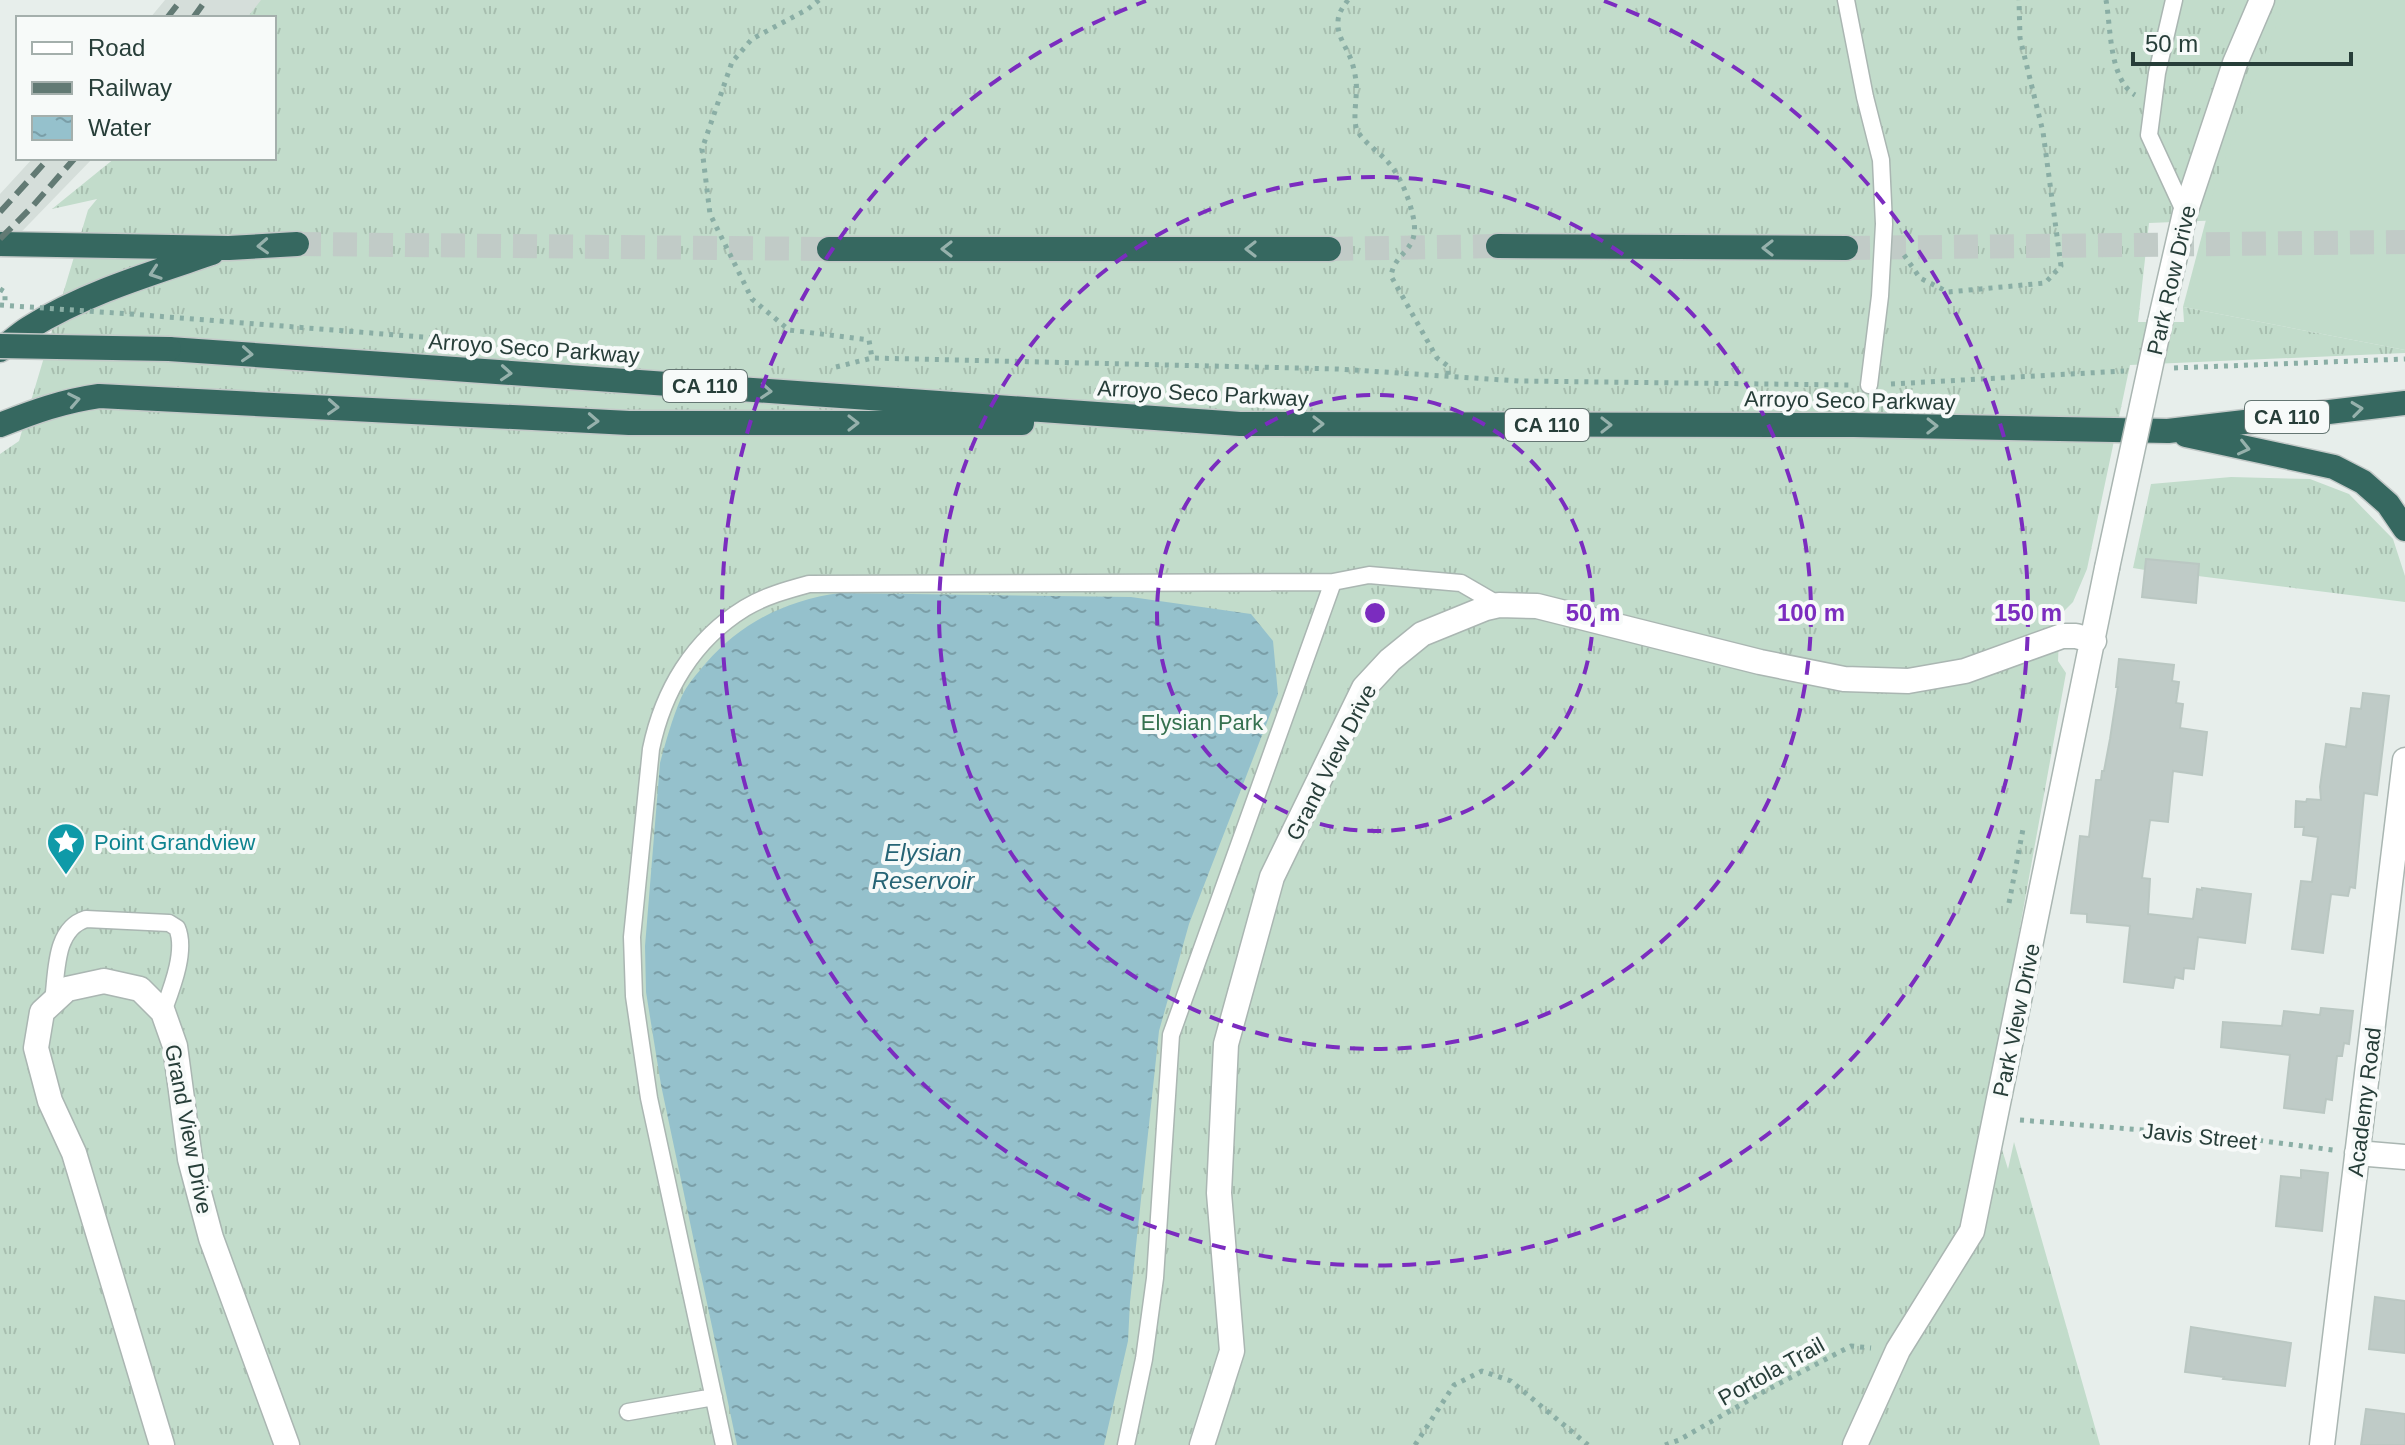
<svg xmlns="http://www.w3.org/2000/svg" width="2405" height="1445" viewBox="0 0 2405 1445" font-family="Helvetica,sans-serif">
	<defs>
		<pattern id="grass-tufts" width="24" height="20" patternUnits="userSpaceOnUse" patternTransform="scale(2)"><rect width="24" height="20" fill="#c2dccb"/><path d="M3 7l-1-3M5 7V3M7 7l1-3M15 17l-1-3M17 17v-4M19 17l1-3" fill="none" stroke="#a7beaf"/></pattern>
		<pattern id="water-ripples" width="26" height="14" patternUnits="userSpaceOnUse" patternTransform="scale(2)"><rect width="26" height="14" fill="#95c1cc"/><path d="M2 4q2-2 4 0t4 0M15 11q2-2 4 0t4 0" fill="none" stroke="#7a9ea7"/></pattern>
	</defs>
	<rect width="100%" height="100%" fill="#e7eeeb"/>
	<!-- built -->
	<path fill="#d5deda" d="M165 0H262L248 18H150Z
		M33 158H93L0 254V194Z"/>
	<!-- grass -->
	<path fill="url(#grass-tufts)" d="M261 0H2405V213L2149 223 2138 322H2184L2183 307 2405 350V353L2130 365 2087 569 2073 602 2060 615 2058 661 2066 673 1988 1104 2008 1169 2014 1142 2100 1445H0V454L19 441 88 210 97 199 52 209 115 158H274V18H247Z
		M2231 477 2310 479 2349 494 2393 539 2405 576V602L2198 576 2199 564 2146 559 2145 570 2133 568 2151 484Z"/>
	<!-- garden -->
	<path fill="#c2dccb" d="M2286 0H2405V350L2183 307 2216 182Z"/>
	<!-- water -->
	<path fill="url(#water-ripples)" d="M840 593 1131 597 1251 614 1273 641 1278 694 1189 924 1159 1031 1130 1302 1128 1341 1104 1445H737L661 1085 646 992 645 946 660 763C666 741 672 719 681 698 687 684 697 674 706 663 742 622 787 600 840 593Z"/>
	<!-- building -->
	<path fill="#bfcbc7" stroke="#bac7c2" stroke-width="2" d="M2146 559 2199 564 2196 603 2142 597Z
		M2119 659 2174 665 2172 681 2179 682 2176 703 2183 704 2180 728 2207 732 2202 775 2173 771 2168 822 2150 820 2142 878 2150 879 2148 914 2193 919 2197 889 2202 890V888L2251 894 2245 943 2198 937 2194 969 2184 968 2183 979 2175 977 2173 988 2124 982 2130 926 2087 922V914L2071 913 2080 836 2089 837 2096 780H2101L2102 771H2104L2110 739 2118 687H2116Z
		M2363 693 2389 696 2377 795 2364 793 2355 888 2350 887 2348 896 2331 894 2323 953 2292 949 2301 881 2312 882 2318 837 2303 835 2304 827H2295L2296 801 2306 802 2307 799 2321 800 2320 787 2326 744 2346 747 2351 708 2361 709Z
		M2321 1008 2353 1011 2349 1044 2344 1043 2342 1056H2337L2332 1100 2326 1099 2324 1113 2284 1108 2290 1055 2221 1047 2223 1022 2282 1026 2284 1011 2320 1015Z
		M2301 1170 2328 1173 2322 1231 2276 1226 2281 1176 2301 1178Z
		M2375 1297 2405 1301V1353L2369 1349Z
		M2191 1327 2291 1343 2285 1386 2223 1379 2224 1377 2185 1372Z
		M2366 1409 2405 1414V1445H2361Z"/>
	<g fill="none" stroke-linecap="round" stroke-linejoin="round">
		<!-- motorway-tunnel -->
		<path stroke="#c1cbc7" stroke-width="24" stroke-dasharray="24 12" stroke-linecap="butt" d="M297 244 829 249
			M1846 248 2405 242
			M1329 249 1498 246"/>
		<defs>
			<path id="service" d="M1846 0 1865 97 1881 160 1884 224 1880 296 1869 385
				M2174 0 2157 73 2149 135 2185 213
				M53 1001C57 973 54 929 86 919L169 923 177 928C187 951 171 990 163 1012
				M628 1412 714 1397
				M724 1445 649 1098 634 996 632 937 651 749C663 691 693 640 745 608 765 596 787 590 809 584L1333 582 1369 575 1461 583 1499 605
				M1126 1445 1144 1359 1155 1278 1171 1035 1333 582"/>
			<path id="minor" d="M2160 322 2185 213 2235 63 2262 0
				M2357 1153 2405 1157
				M162 1445 74 1153 50 1101 36 1048 42 1012 67 989 104 981 140 989 163 1012 175 1046 190 1159 211 1238 287 1445
				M1202 1445 1232 1351 1219 1193 1226 1044 1272 877 1364 688 1390 660 1422 634 1486 608 1499 605 1537 606 1760 662 1844 679 1908 681 1965 671 2062 636H2076L2094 641
				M1855 1445 1898 1350 1972 1231 2107 568
				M2322 1445 2405 760"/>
			<path id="motorway" d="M0 244 229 248 297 244
				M1498 246 1846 248
				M829 249H1329
				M169 349 1240 424 1854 425 2168 431 2405 403
				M0 350C10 343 19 334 29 328 85 293 150 274 212 253
				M0 425C33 412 63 401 99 396L629 423H1022
				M2186 435 2334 467 2363 482 2388 504 2405 529"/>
		</defs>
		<!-- service casing -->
		<use href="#service" stroke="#aab6b2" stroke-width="19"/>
		<!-- minor casing -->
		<use href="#minor" stroke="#aab6b2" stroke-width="27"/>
		<!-- motorway casing -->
		<use href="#motorway" stroke="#c3c9c8" stroke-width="27"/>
		<!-- path -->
		<path stroke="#8aaea5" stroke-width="5" stroke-dasharray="4 6" stroke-linecap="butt" d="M819 0 808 9 752 39 732 62 702 149 710 214 752 299 789 330 869 340 872 358
			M1348 0C1343 7 1338 13 1338 22 1337 35 1345 45 1350 57 1353 64 1355 73 1356 81 1358 95 1352 118 1357 130 1363 142 1378 151 1387 161 1400 175 1409 198 1413 216 1421 252 1395 250 1391 276L1437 358 1448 366V377
			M2106 0C2111 28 2109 79 2135 95
			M1904 255 1920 278 1948 292 2045 283 2061 266 2043 132 2020 38 2019 0
			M0 289 5 292V301L0 303
			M130 314 460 340
			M836 367 872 358 1338 369 1519 381 1849 385
			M2174 368 2405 359
			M1891 384 2124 371
			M2009 903 2023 829
			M2020 1120 2241 1138 2333 1150
			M1415 1445 1454 1385 1482 1371 1511 1381 1588 1445
			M1665 1445 1679 1440 1765 1391 1851 1346 1871 1348"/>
		<!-- service -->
		<use href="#service" stroke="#fff" stroke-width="16"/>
		<!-- minor -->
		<use href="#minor" stroke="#fff" stroke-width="24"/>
		<!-- motorway -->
		<use href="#motorway" stroke="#366860" stroke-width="24"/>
		<!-- rail -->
		<path stroke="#627a74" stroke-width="6" stroke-dasharray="16 8" stroke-linecap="butt" d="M167 18 181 0
			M193 18 206 0
			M0 212 49 158
			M0 239 31 208 75 158"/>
		<defs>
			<path id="minor-bridge" d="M2107 568 2160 322"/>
			<path id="motorway-bridge" d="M0 346 169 349"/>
		</defs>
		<!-- minor-bridge casing -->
		<use href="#minor-bridge" stroke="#aab6b2" stroke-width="27" stroke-linecap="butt"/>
		<!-- motorway-bridge casing -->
		<use href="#motorway-bridge" stroke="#c3c9c8" stroke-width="27" stroke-linecap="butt"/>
		<!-- path-bridge -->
		<path stroke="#8aaea5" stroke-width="5" stroke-dasharray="4 6" stroke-linecap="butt" d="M0 305 130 314"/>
		<!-- minor-bridge -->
		<use href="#minor-bridge" stroke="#fff" stroke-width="24"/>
		<!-- motorway-bridge -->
		<use href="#motorway-bridge" stroke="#366860" stroke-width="24"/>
	</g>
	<!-- one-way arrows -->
	<defs><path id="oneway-chevron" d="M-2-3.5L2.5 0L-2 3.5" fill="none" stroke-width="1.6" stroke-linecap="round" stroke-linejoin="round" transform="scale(2)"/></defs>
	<g stroke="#96b1ac">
		<use href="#oneway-chevron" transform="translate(263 246) rotate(177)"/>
		<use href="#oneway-chevron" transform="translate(1768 248) rotate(-180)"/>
		<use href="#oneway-chevron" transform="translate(947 249) rotate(180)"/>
		<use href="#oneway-chevron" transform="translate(1251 249) rotate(180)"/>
		<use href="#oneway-chevron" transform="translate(155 273) rotate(161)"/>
		<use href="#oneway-chevron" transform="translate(247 354) rotate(4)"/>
		<use href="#oneway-chevron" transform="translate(506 373) rotate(4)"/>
		<use href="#oneway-chevron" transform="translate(766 391) rotate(4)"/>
		<use href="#oneway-chevron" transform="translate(74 400) rotate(-11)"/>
		<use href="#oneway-chevron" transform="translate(333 407) rotate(3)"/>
		<use href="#oneway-chevron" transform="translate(2357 409) rotate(-7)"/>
		<use href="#oneway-chevron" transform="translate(593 421) rotate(3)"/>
		<use href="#oneway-chevron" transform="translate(853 423)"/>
		<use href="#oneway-chevron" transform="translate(1318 424)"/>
		<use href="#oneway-chevron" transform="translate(1606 425)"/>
		<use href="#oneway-chevron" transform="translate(1932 426) rotate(1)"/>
		<use href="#oneway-chevron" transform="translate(2244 448) rotate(13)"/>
	</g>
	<!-- distance rings -->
	<g fill="none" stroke="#7b2cbf" stroke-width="4" stroke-dasharray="14 10">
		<circle cx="1375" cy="613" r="218"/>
		<circle cx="1375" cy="613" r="436"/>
		<path d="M1604 1A653 653 0 1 1 1146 1"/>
	</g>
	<!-- icons -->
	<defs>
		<symbol id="sight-pin" viewBox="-11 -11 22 30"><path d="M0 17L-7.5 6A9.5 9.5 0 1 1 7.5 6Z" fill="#0f9aa8" stroke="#f7faf9"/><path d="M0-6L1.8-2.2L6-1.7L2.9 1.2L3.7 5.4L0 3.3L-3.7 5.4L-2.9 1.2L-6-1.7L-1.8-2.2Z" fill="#fff"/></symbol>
	</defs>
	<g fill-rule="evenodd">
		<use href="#sight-pin" x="44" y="820" width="44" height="60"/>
	</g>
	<g text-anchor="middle" stroke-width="8" stroke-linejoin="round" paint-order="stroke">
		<!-- shield labels -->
		<g fill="#f7faf9" stroke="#657673" stroke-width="2">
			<rect x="663" y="370" width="84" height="32" rx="6"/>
			<rect x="2245" y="401" width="84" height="32" rx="6"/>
			<rect x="1505" y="409" width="84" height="32" rx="6"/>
		</g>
		<g font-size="20" font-weight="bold" fill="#273e39">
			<text x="705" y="393">CA 110</text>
			<text x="2287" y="424">CA 110</text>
			<text x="1547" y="432">CA 110</text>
		</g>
		<!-- street labels -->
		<g font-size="22" fill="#273e39" stroke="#f7faf9">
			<text transform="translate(2171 280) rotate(-77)" y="8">Park Row Drive</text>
			<text transform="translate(534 348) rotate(4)" y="8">Arroyo Seco Parkway</text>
			<text transform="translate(1203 393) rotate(3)" y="8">Arroyo Seco Parkway</text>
			<text transform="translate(1850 400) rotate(1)" y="8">Arroyo Seco Parkway</text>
			<text transform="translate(1331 762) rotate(-63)" y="8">Grand View Drive</text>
			<text transform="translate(2016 1020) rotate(-78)" y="8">Park View Drive</text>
			<text transform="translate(2364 1102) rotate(-83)" y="8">Academy Road</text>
			<text transform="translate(189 1129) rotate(79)" y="8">Grand View Drive</text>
			<text transform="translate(2200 1136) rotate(6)" y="8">Javis Street</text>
			<text transform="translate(1771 1371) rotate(-29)" y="8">Portola Trail</text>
		</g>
		<!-- park labels -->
		<g font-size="22" fill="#35714f" stroke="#f7faf9">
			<text x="1202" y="730">Elysian Park</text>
		</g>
		<!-- culture labels -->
		<g font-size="22" fill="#0d838f" stroke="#f7faf9" text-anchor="start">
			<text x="94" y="850">Point Grandview</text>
		</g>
		<!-- water labels -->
		<g font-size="24" font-style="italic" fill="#266475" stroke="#f7faf9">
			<text x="923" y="861">Elysian<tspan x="923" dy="28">Reservoir</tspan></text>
		</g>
	</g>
	<circle cx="1375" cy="613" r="12" fill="#7b2cbf" stroke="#f7faf9" stroke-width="4"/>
	<g font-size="24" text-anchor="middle" font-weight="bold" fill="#7b2cbf" stroke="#f7faf9" stroke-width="8" stroke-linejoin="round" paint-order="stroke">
		<text x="1593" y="621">50 m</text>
		<text x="1811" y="621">100 m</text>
		<text x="2028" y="621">150 m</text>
	</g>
	<!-- legend -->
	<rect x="16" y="16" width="260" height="144" fill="#f7faf9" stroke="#a4afac" stroke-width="2"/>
	<rect x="32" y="42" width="40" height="12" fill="#ffffff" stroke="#a4afac" stroke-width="2"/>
	<text x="88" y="56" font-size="24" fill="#273e39">Road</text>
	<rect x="32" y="82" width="40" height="12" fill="#627a74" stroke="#a4afac" stroke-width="2"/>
	<text x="88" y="96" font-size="24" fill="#273e39">Railway</text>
	<rect x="32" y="116" width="40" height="24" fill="url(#water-ripples)" stroke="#a4afac" stroke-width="2"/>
	<text x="88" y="136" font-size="24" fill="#273e39">Water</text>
	<!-- scale -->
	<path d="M2133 52v12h218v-12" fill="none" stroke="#273e39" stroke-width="4"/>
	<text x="2145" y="52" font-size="24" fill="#273e39" stroke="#f7faf9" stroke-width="6" paint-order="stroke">50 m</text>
</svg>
